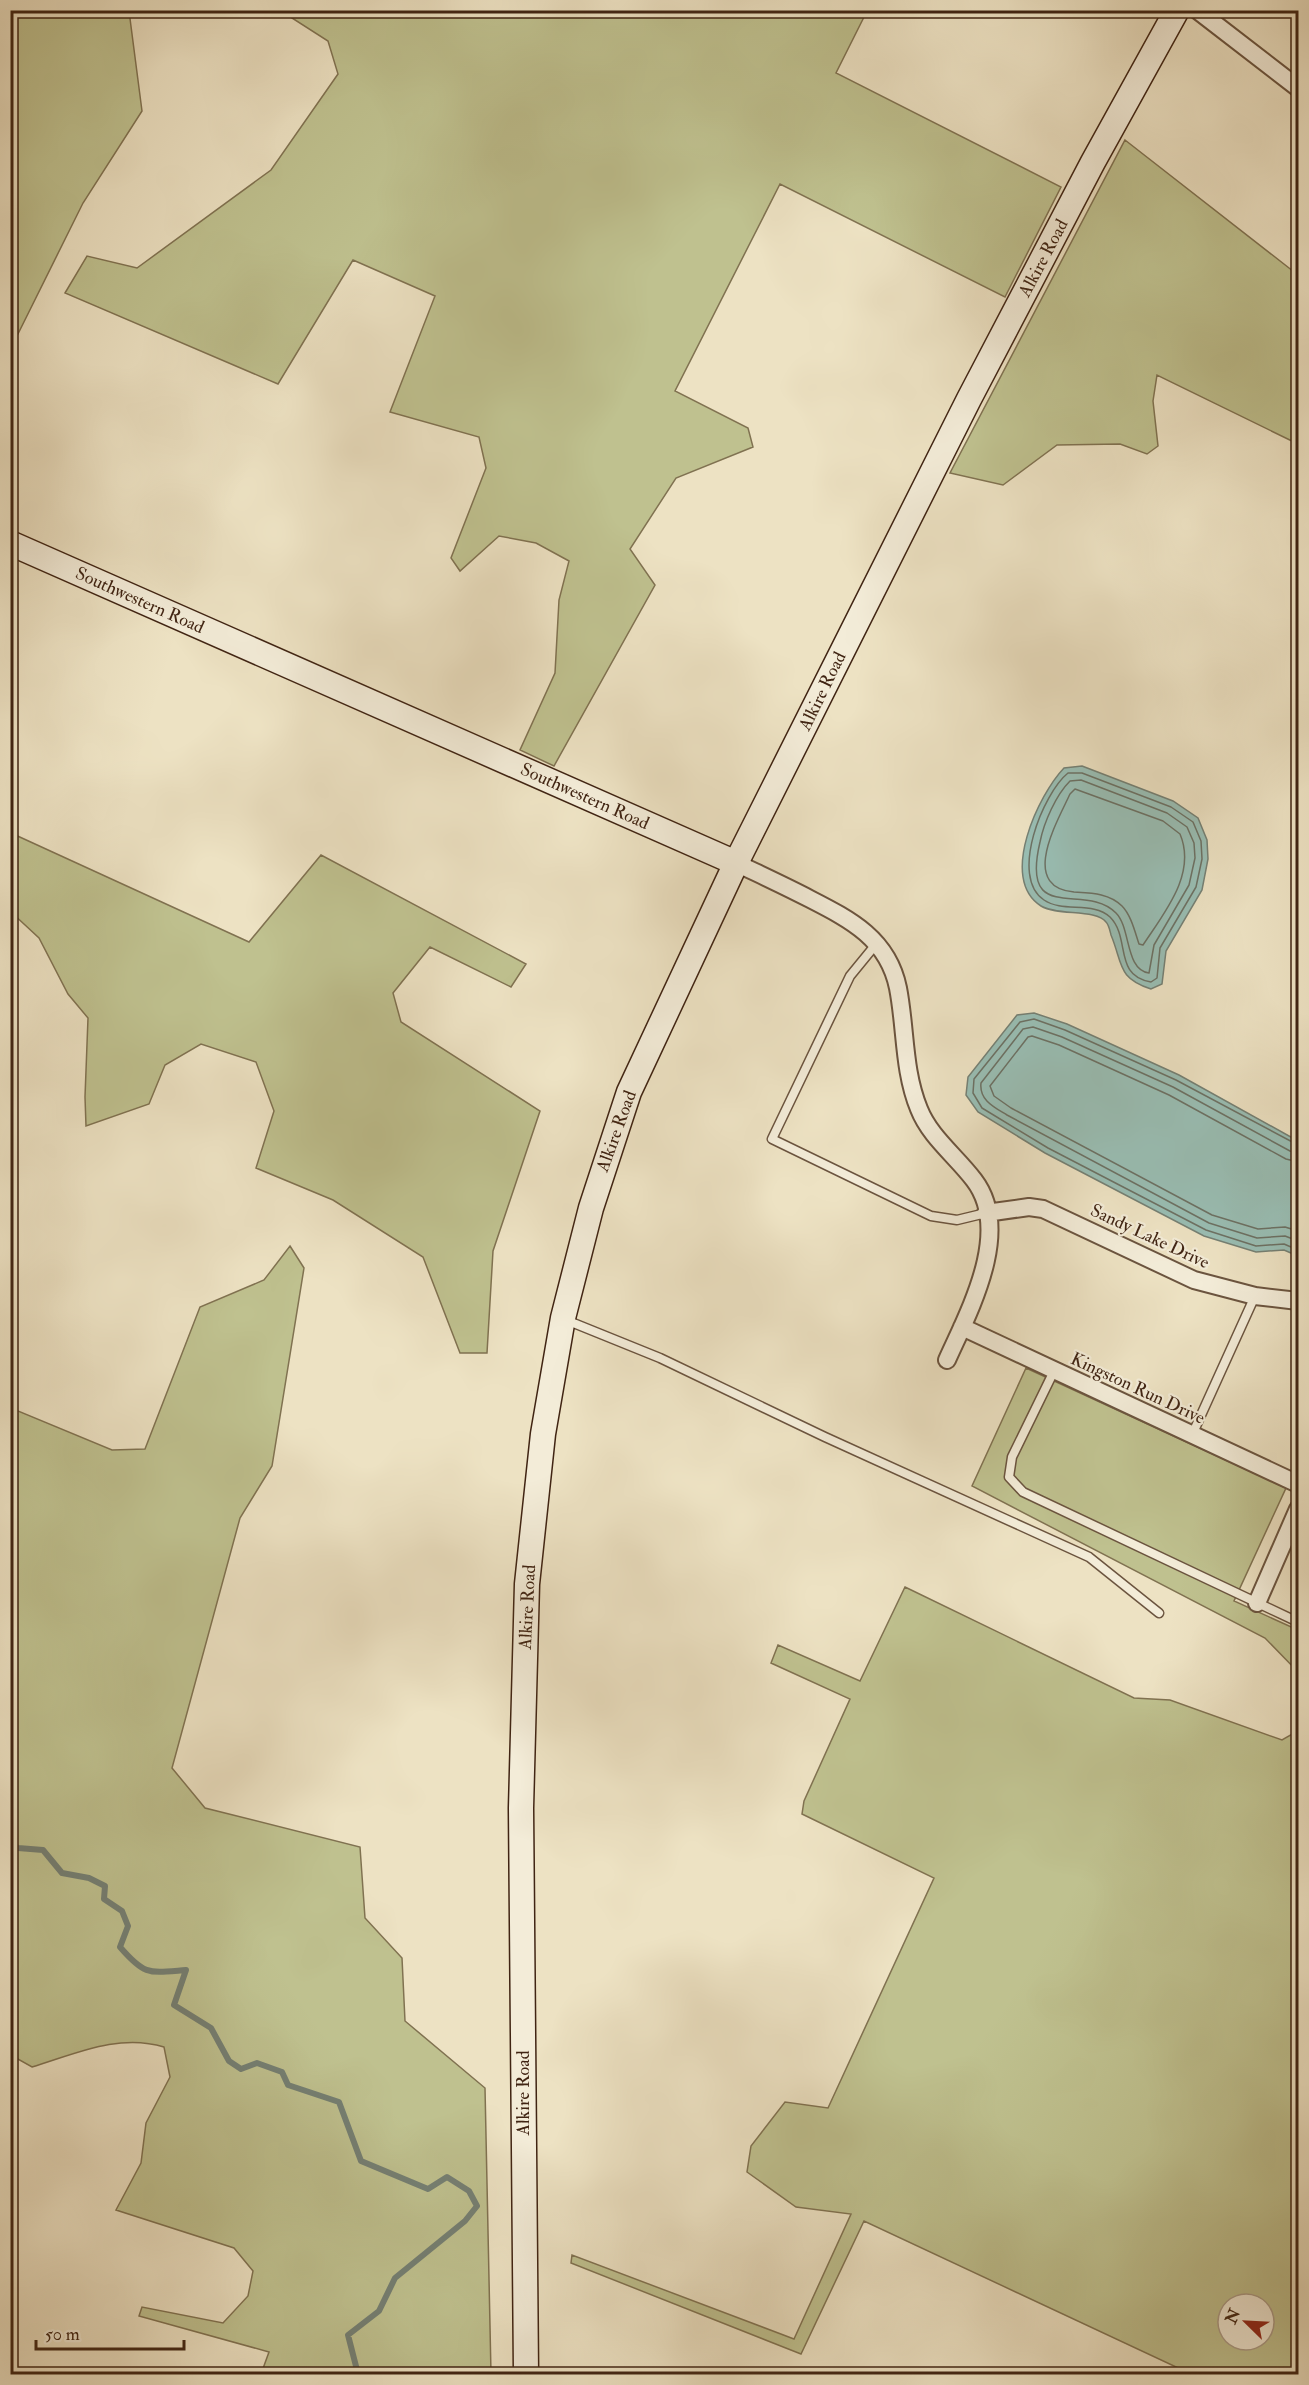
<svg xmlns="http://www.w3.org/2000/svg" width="1309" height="2385" viewBox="0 0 1309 2385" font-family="'IM FELL Double Pica',serif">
	<rect width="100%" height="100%" fill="#ede2c3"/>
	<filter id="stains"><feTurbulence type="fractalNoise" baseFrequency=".00333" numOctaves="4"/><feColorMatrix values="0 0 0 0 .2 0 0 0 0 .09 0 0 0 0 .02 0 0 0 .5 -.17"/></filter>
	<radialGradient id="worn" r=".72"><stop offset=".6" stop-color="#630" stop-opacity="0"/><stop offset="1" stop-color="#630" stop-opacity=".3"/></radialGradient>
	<!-- green -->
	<path fill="#bfc18f" stroke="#807251" stroke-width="1.5" fill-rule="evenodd" d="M11 10 129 11 142 111 83 203 11 348Z
		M281 11H867L836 73 1061 187 1005 297 780 184 675 391 748 428 753 447 676 478 630 549 655 585 554 766 520 750 555 673 559 600 569 561 536 543 499 536 460 571 451 558 486 468 479 437 390 412 435 296 353 260 278 384 65 293 87 256 137 268 271 170 338 74 328 41Z
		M1125 140 1298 275V444L1157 375 1153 401 1158 446 1147 454 1120 444 1057 445 1003 485 950 473Z
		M11 833 249 942 321 855 526 964 511 987 430 947 393 993 401 1022 540 1111 493 1251 487 1353H460L423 1257 333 1200 256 1168 274 1111 256 1062 201 1044 165 1065 149 1104 86 1126 85 1097 88 1018 68 994 39 938 11 912Z
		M290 1246 304 1268 272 1466 240 1518 172 1768 205 1808 360 1847 365 1918 402 1958 405 2021 485 2088 491 2374H391L381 2371 379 2374H261L269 2352 139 2316 142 2307 223 2323 248 2296 253 2271 234 2248 116 2210 141 2163 146 2123 170 2077 164 2047C119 2033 75 2054 32 2067L16 2058 11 2041V1408L112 1450 145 1449 200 1307 264 1280Z
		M1026 1368 1286 1488 1234 1601 1298 1630V1672L1265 1638 972 1486Z
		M905 1587 1134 1698 1170 1700 1282 1740 1296 1732 1298 1725V2374H1191L864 2221 801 2354 571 2263 572 2255 794 2339 851 2214 796 2207 747 2172 751 2146 785 2102 828 2108 934 1878 802 1814 804 1801 850 1699 771 1663 778 1645 860 1681ZM1228 2304H1264V2340H1228Z"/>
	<!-- water -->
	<path fill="#99beb4" stroke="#758074" stroke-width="1.5" d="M1082 766 1173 801 1198 818 1207 840 1208 859 1202 890 1166 951 1162 984 1151 989C1117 978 1123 964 1111 935 1110 931 1109 925 1106 922 1096 909 1057 916 1041 906 998 879 1039 794 1064 768Z
		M1034 1013 1067 1024 1179 1075 1298 1141V1256L1284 1250 1256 1252 1204 1236 1045 1153 978 1112 966 1095 968 1077 1017 1015Z"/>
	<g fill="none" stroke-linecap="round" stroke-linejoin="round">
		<!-- shore -->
		<path stroke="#6c7164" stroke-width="1.5" d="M1068 773H1082L1171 807 1193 822 1201 841 1202 859 1196 887 1160 948 1157 978 1151 982C1113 976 1131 938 1110 917 1093 901 1063 913 1044 900 1009 877 1043 793 1068 773Z
			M1081 780 1167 813 1187 827 1194 843 1195 858 1189 885 1154 945 1149 973C1125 970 1131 928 1116 913 1085 881 1020 927 1040 842 1044 822 1056 795 1070 781Z
			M1075 789 1163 821 1180 834C1197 874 1164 913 1143 945L1139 944C1135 932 1131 915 1122 906 1109 893 1091 893 1074 892 1019 887 1057 822 1070 794Z
			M1298 1145 1176 1080 1065 1030 1034 1019 1020 1022 974 1079 973 1093 982 1108 1048 1148 1206 1230 1256 1246 1284 1244 1298 1250
			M1298 1153 1290 1151 1173 1087 1062 1037 1033 1027 1023 1029 981 1083C979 1100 994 1107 1007 1115L1209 1223 1257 1238 1285 1236 1298 1241
			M1298 1162 1286 1159 1169 1095 1059 1045 1032 1036 1028 1037 990 1086 994 1096 1011 1108 1212 1215 1258 1229 1285 1227 1298 1231"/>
		<!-- stream -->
		<path stroke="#758074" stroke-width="6" d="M10 1843 18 1848 43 1850 62 1873 89 1878 105 1886 104 1899 122 1911 128 1926 120 1947C145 1976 149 1973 186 1970L174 2005 211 2028 229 2061 241 2069 257 2063 282 2072 288 2085 339 2102 361 2161 428 2189 447 2177 469 2191 477 2206 465 2221 395 2278 379 2311 348 2335 358 2374"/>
		<defs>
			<path id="lane" d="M877 943 850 976 772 1139 931 1216 957 1220 986 1213
				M566 1320 660 1358 825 1437 1089 1557 1159 1613
				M1054 1371 1012 1457 1009 1477 1023 1492 1298 1622
				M1192 1435 1255 1296"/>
			<path id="street" d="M1197 10 1298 88
				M736 863C761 875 785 886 810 899 851 920 888 939 898 988 906 1029 903 1070 919 1109 930 1137 956 1156 974 1180 1013 1231 969 1311 947 1360
				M986 1213 1029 1207 1043 1209 1194 1280 1255 1296 1298 1301
				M962 1327 1298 1484
				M1257 1603 1298 1509"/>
			<path id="secondary" d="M10 543 736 863
				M526 2374 521 1808 527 1584 543 1434 563 1318 591 1208 629 1092 736 863 969 399 1093 162 1177 10"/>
		</defs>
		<!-- lane casing -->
		<use href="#lane" stroke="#6b543f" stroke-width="11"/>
		<!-- street casing -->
		<use href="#street" stroke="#6b543f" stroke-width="20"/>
		<!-- secondary casing -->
		<use href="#secondary" stroke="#402413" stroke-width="27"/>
		<!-- lane -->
		<use href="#lane" stroke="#f3ecd8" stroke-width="8"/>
		<!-- street -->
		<use href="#street" stroke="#f3ecd8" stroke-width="16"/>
		<!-- secondary -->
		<use href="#secondary" stroke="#f3ecd8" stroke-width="24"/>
	</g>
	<g text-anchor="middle" stroke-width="4.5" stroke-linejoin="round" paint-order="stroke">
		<!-- street labels -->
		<g font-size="18" fill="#402413" stroke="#f3ecd8">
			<text transform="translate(1043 258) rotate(-62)" y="6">Alkire Road</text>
			<text transform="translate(140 600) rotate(24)" y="6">Southwestern Road</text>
			<text transform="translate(822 691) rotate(-64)" y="6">Alkire Road</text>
			<text transform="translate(585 796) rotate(24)" y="6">Southwestern Road</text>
			<text transform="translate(616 1131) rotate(-70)" y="6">Alkire Road</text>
			<text transform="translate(1150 1236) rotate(25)" y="6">Sandy Lake Drive</text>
			<text transform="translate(1138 1388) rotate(25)" y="6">Kingston Run Drive</text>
			<text transform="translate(527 1607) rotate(-87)" y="6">Alkire Road</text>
			<text transform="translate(523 2093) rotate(-90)" y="6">Alkire Road</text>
		</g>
	</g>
	<!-- margin -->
	<rect width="1309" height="2385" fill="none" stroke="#ede2c3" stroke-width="36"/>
	<rect x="12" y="12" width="1285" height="2361" fill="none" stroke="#402413" stroke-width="3"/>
	<rect x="18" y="18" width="1273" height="2349" fill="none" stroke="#402413" stroke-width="1.5"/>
	<!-- north arrow -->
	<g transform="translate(1246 2322) rotate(294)"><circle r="28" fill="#f3ecd8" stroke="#ab9c89" stroke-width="1.5"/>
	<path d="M0-4.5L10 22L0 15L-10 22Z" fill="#8f2418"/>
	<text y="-9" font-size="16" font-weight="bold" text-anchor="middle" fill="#402413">N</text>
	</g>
	<!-- scale -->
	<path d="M36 2340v9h148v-9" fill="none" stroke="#402413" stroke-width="3"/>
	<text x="45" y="2340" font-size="18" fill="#402413" stroke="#f3ecd8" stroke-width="4.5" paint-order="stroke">50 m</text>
	<rect width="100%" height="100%" filter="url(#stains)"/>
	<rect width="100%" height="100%" fill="url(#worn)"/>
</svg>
